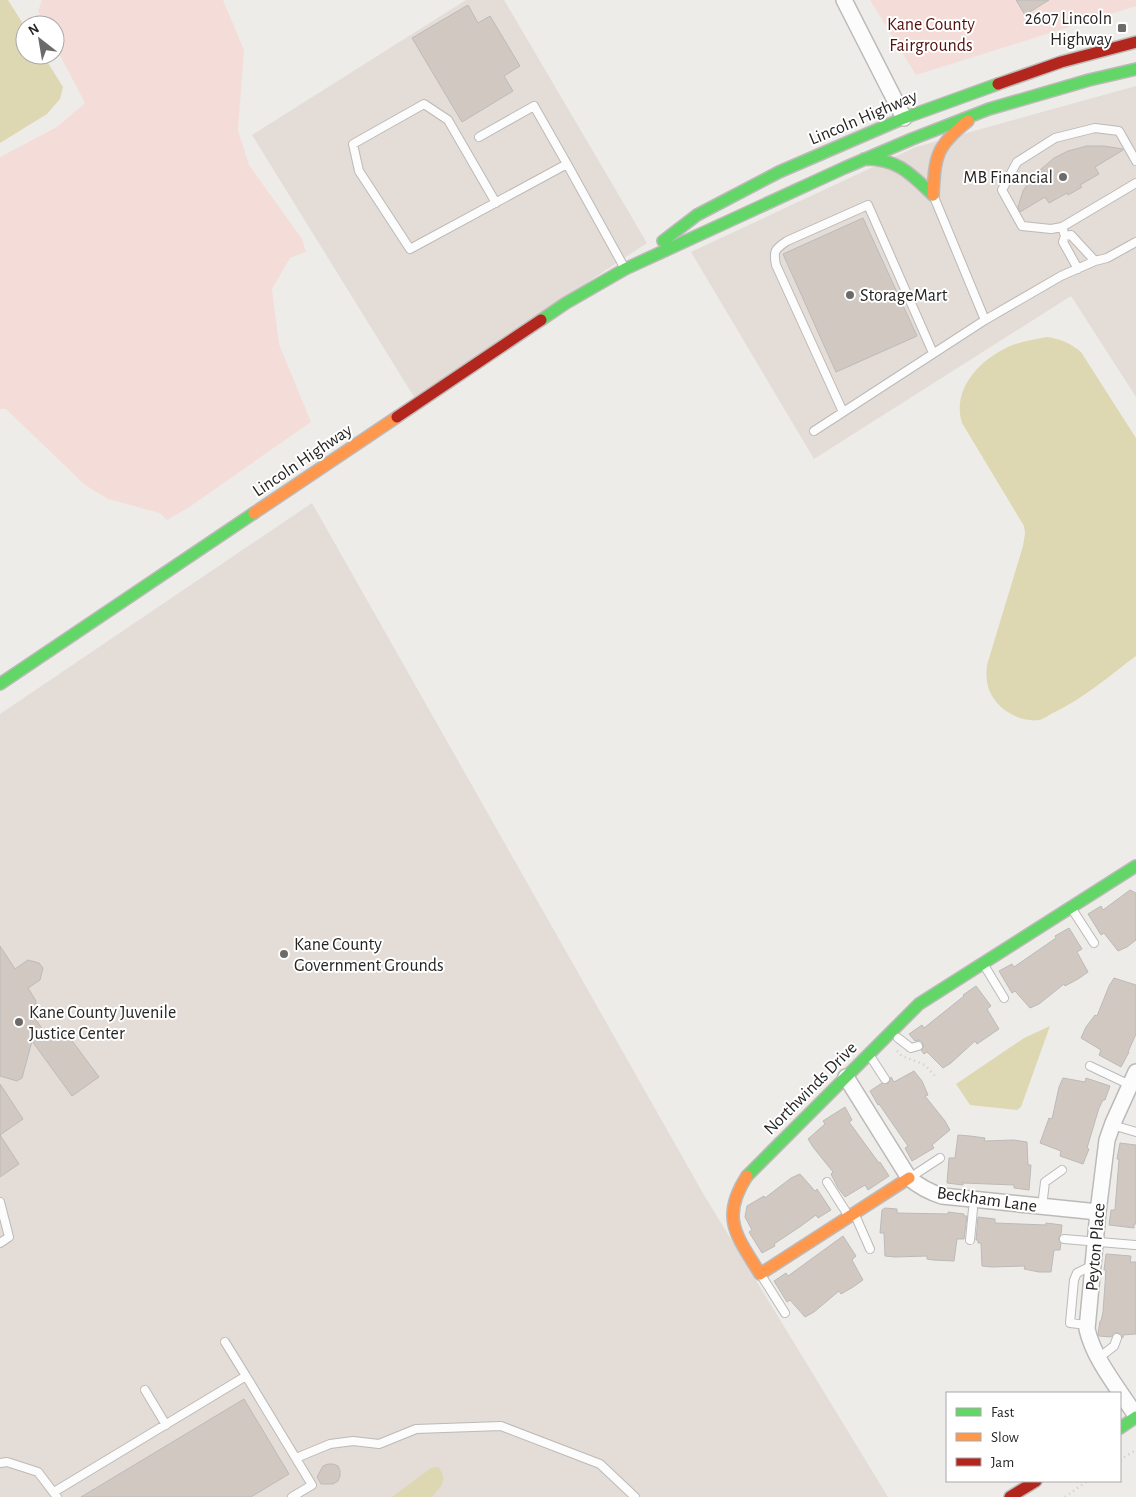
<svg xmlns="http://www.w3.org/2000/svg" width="1136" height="1497" viewBox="0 0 1136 1497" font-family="'Alegreya Sans',sans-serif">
	<rect width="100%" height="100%" fill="#eeece9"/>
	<!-- built -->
	<path fill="#e4dcd6" d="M466 0H504L647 243 414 397 252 135Z
		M1136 86V397L1071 296 814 459 691 252 916 147Z
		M312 503 704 1195 888 1497H0V714Z"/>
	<!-- green -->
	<path fill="#f4ddd8" d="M42 0H223L244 50 238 130 249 165 302 239 306 252 290 258 272 289 279 344 311 422 188 508 167 520 160 513 108 499 85 485 6 409H0V157L57 127 85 103 55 46V25H45L38 11Z
		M870 0H1136V6L916 75Z"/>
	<!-- water -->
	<path fill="#ddd8b2" d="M0 0H8L25 27V55H43L63 87 60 99 47 114 0 143Z
		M1047 337C1061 339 1070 343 1081 352L1136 438V656C1109 676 1083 699 1053 713 1049 715 1044 719 1039 720 1026 722 1011 716 1001 707 988 694 985 682 987 665L1023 546 1025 533 1024 526 962 423C951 388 982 357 1013 345 1024 341 1035 339 1047 337Z
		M1050 1026 1021 1107 1017 1110 970 1105 956 1084 1024 1038Z
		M438 1467C449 1480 441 1486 432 1497H392L431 1468Z"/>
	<!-- building -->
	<path fill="#d2c8c2" stroke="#bcbab8" d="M1016 0H1049L1025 15Z
		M468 5 478 23 490 16 520 66 504 76 513 91 462 122 412 38Z
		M1087 146H1104L1123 149V150L1095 167 1099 174 1080 185 1082 187 1068 195 1067 193 1049 203 1045 197 1020 212 1018 207 1023 191 1030 180 1040 170 1054 158 1068 151Z
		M863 218 917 336 836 372 783 254Z
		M1130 890 1136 893V940L1127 947 1118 951 1104 933 1101 935 1088 914 1101 906 1103 910Z
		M1069 928 1082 949 1077 952 1088 972 1078 979 1065 986 1064 984 1039 1004 1030 1008 1015 991 1012 993 999 971 1012 964 1014 967 1056 938 1055 936Z
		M0 946 15 969 28 960 39 963 43 968 40 980 28 988 36 1001 34 1017 50 1040 64 1030 99 1077 72 1096 32 1041 22 1078 17 1081 0 1076Z
		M1114 978 1136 985V1034L1128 1052H1129L1121 1067 1099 1055 1101 1050 1081 1038 1086 1027 1095 1015 1097 1016 1109 986Z
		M976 986 991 1006 987 1009 999 1029 977 1044 975 1041 951 1063 943 1068 927 1052 924 1054 921 1050 924 1047 922 1042 919 1040 915 1041 909 1034 922 1025 924 1028 964 996 963 995Z
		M914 1071 922 1081 928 1095 925 1096 945 1121 950 1130 932 1145 934 1148 912 1161 905 1148 908 1146 879 1104 878 1105 870 1091 882 1083 888 1084 891 1077 894 1082Z
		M1063 1078 1085 1082 1086 1078 1110 1086 1105 1100H1103L1099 1108 1087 1148 1089 1149 1083 1164 1060 1156 1061 1151 1040 1143 1049 1118 1052 1119 1059 1087Z
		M0 1084 23 1119 0 1135 19 1164 0 1177Z
		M845 1107 852 1120 849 1122 879 1163 880 1162 889 1176 868 1190 865 1185 845 1197 838 1188 831 1174 833 1172 813 1147 808 1139 825 1124 823 1121Z
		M958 1135 970 1136 985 1138 984 1141 1014 1140 1027 1142 1028 1165H1031L1029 1190 1014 1188V1185L963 1183V1185L947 1183 949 1158H955Z
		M1120 1143 1136 1145V1224H1134V1228L1109 1225 1111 1210H1115L1119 1159H1117Z
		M800 1174 815 1191 817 1189 831 1210 818 1218 816 1215 801 1226 774 1244 775 1246 762 1253 749 1232 752 1230 745 1217 747 1206 764 1196 765 1198 791 1178Z
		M885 1208 897 1209V1213L948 1214V1212L964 1214V1216H967L964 1239H957L954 1261 933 1260 927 1259V1256L895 1257 885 1256 884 1233H880L882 1210Z
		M978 1217 995 1219V1223L1046 1225V1223L1062 1225 1061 1234 1058 1239 1061 1243 1060 1250H1054L1051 1272H1039L1024 1269 1025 1266 992 1267 982 1266 981 1243H978V1240H976Z
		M843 1236 856 1256 852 1260 863 1280 853 1287 841 1294 839 1291 814 1312 805 1317 790 1300 787 1302 774 1281 786 1273 788 1276Z
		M1106 1254 1131 1256 1130 1262H1136V1334L1123 1335V1338L1118 1333H1114L1111 1337 1099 1336 1098 1334 1100 1321H1101L1103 1312 1106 1270H1104Z
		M244 1399 289 1474 251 1497H81Z
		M328 1464H333L338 1466 340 1471V1476L338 1481 333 1484H321L317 1477 323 1466Z"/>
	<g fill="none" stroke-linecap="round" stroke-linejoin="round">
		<defs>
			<path id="lane" d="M479 137 534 106 567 164
				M934 197 985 320 1061 276 1095 261 1107 258 1136 242
				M496 203 448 120 424 104 353 144 359 171 410 249 567 164 624 267
				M1062 227 1136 183
				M1065 236 1071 235 1095 261
				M1078 269 1063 242 1065 236 1062 227 1051 229 1022 226 1002 190 1017 162 1055 138 1095 128 1119 131 1136 161
				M843 412 776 265C773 251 775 249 787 241L868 205 933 353
				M814 431 985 320
				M1072 909 1094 943
				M984 965 1004 998
				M898 1038 911 1048 918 1046
				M870 1056 885 1079
				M1090 1066 1130 1085
				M1112 1125 1136 1132
				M911 1177 940 1158
				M827 1182 848 1215
				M0 1202 9 1237 0 1243
				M1042 1207 1045 1182 1062 1170
				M855 1215 870 1249
				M1064 1239 1135 1245
				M970 1240 973 1209
				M761 1275 785 1313
				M1087 1325 1070 1323 1074 1280 1077 1273 1093 1265
				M225 1342 246 1376
				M1105 1353 1114 1346 1117 1338
				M145 1390 166 1425
				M296 1458 330 1444 353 1441 379 1444 416 1429 501 1426 600 1464 635 1497
				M0 1463 7 1462 38 1472 57 1497
				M54 1492 246 1376 312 1485 292 1497"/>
			<path id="street" d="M844 0 904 118
				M1136 1072 1113 1123 1107 1140 1098 1212 1087 1329C1094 1360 1119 1389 1136 1416
				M846 1077 909 1178C920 1187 929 1192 942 1196L1098 1212"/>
			<path id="fast" d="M864 159C897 158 911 174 933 195
				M663 241 697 215 779 172 904 118 998 84
				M541 320 566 303 625 269 844 168 912 139 989 109 1089 80 1136 69
				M0 684 254 513
				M747 1176 919 1004 1136 866
				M1120 1428 1136 1417"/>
			<path id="slow" d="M933 195C935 156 936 146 968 121
				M254 513 397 417
				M747 1176C719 1219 738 1237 760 1274L909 1178"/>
			<path id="jam" d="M998 84 1061 62 1136 42
				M397 417 541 320
				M1010 1497 1036 1481"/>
		</defs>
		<!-- lane casing -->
		<use href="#lane" stroke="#bcbab8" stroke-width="10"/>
		<!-- street casing -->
		<use href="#street" stroke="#bcbab8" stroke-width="18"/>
		<!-- fast casing -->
		<use href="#fast" stroke="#bcbab8" stroke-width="14"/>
		<!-- slow casing -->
		<use href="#slow" stroke="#bcbab8" stroke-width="14"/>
		<!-- jam casing -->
		<use href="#jam" stroke="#bcbab8" stroke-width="14"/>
		<!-- path -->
		<path stroke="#cccbc9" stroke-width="2.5" stroke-dasharray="1 4" stroke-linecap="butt" d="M897 1051 902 1056 925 1065 935 1076
			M1120 1460 1136 1450
			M1065 1497 1087 1481"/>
		<!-- lane -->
		<use href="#lane" stroke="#fcfcfc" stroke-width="8"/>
		<!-- street -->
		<use href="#street" stroke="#fcfcfc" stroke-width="15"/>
		<!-- fast -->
		<use href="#fast" stroke="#63d668" stroke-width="11"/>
		<!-- slow -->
		<use href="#slow" stroke="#ff974d" stroke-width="11"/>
		<!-- jam -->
		<use href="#jam" stroke="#b3261e" stroke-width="11"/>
	</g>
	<!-- markers -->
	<g fill="#6d6b69" stroke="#fff" stroke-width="2">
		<rect x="1117" y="23" width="10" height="10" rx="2.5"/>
		<circle cx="1063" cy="177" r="5"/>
		<circle cx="850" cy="295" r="5"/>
		<circle cx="284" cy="954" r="5"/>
		<circle cx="19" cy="1022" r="5"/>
	</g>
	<g text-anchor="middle" stroke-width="4" stroke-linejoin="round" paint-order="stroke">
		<!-- poi labels -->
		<g font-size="18" fill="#272524" stroke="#fff" text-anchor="start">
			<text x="1112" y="24" text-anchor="end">2607 Lincoln<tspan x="1112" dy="21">Highway</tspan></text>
			<text x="1053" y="183" text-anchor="end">MB Financial</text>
			<text x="860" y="301">StorageMart</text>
			<text x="294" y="950">Kane County<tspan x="294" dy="21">Government Grounds</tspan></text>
			<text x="29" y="1018">Kane County Juvenile<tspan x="29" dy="21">Justice Center</tspan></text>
		</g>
		<!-- park labels -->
		<g font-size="18" fill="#55100c" stroke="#fff">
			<text x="931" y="30">Kane County<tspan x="931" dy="21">Fairgrounds</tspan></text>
		</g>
		<!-- street labels -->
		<g font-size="18" fill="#272524" stroke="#fff">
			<text transform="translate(863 117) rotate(-23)" y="6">Lincoln Highway</text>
			<text transform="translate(302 460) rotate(-34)" y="6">Lincoln Highway</text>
			<text transform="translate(810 1088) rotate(-45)" y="6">Northwinds Drive</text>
			<text transform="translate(987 1199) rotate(8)" y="6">Beckham Lane</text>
			<text transform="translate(1095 1247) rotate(-85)" y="6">Peyton Place</text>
		</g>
	</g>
	<!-- legend -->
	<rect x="946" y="1392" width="175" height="90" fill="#ffffff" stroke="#a9a8a7"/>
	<rect x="956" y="1408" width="25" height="8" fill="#63d668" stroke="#a9a8a7"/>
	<text x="991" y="1417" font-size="15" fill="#272524">Fast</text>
	<rect x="956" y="1433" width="25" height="8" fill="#ff974d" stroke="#a9a8a7"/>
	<text x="991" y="1442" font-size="15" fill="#272524">Slow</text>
	<rect x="956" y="1458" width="25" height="8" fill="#b3261e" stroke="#a9a8a7"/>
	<text x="991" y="1467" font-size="15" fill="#272524">Jam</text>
	<!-- north arrow -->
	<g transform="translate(40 40) rotate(329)"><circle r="24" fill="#ffffff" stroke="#a9a8a7"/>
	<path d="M0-4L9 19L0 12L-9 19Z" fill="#6d6b69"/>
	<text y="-8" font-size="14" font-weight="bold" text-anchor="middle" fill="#272524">N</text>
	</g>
</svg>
